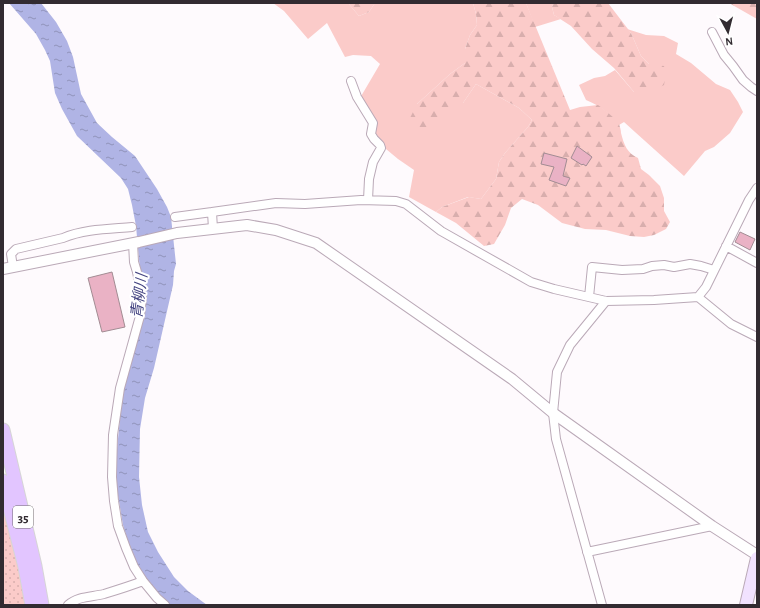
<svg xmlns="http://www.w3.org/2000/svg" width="760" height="608" viewBox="0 0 760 608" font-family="'Alegreya Sans','Noto Sans JP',sans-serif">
	<defs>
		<pattern id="forest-firs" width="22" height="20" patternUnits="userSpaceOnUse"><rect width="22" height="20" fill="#fbcbc9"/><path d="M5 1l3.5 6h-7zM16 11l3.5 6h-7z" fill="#d8aead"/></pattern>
		<pattern id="park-dots" width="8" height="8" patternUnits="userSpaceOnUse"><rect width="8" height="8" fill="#fbcbc9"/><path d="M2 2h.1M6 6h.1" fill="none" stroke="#d8aead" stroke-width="1.8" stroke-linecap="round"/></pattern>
		<pattern id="water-ripples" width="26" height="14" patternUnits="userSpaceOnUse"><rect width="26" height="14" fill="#b0b4e5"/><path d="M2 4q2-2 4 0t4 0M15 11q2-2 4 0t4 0" fill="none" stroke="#9093ba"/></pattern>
	</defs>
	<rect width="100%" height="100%" fill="#fefafd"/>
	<!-- green -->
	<path fill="#fbcbc9" d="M273 3H348L359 16 369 12 375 3H473L476 14 477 25 470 35 465 49V63L450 74 417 104 463 103 476 84 519 108 532 120 528 127 505 153 499 162 496 179 481 199 468 197 442 207 436 212 409 197 414 170 398 159 386 149 376 135 373 123 360 98 380 64 371 56 353 55 345 57 327 23 308 39 284 11Z
		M526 3H554L552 7 554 15 561 19 535 27Z
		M627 29 646 35 664 36 678 43 676 54 691 63 716 84 730 90 738 102 743 112 730 133 714 147 705 151 684 176 635 132 624 122 619 125C608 112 602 107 586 100L579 85 594 78 605 76 615 70 634 92 649 64 641 56 631 33Z"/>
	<!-- forest -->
	<path fill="url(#forest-firs)" d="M348 3H375L369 12 359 16Z
		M473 3H526L570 110 580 107 598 105C605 110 613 116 619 124 620 127 621 130 621 133 624 145 627 153 638 158L641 169 649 175 660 186 664 198V211L670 222 666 229 654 235 644 237 630 236 606 230 585 229 562 223 538 205 522 199 511 208 505 225 494 244 484 246 456 223 436 212 442 207 469 197 481 199 496 179 499 162 505 153 528 127 532 120 519 108 476 84 463 103 440 121 422 133 414 132 407 124 417 104 450 74 465 63V49L470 35 477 25 476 14Z
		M554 3H608L631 33 641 56 649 64 664 66 666 74 664 85 651 92H634L614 68 592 49 571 26 554 15 552 7Z
		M729 3H757V19Z"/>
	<!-- park -->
	<path fill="url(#park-dots)" d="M3 495 27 605H3Z"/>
	<!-- water -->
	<path fill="url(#water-ripples)" d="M9 3H41L56 22 67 41 73 57 81 94 97 123 112 137 135 156 157 189 167 207 171 217 176 264 174 271 173 285 154 368 145 398 140 429 139 477 142 505 148 532 158 552 174 577 188 591 207 605H170L157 593 141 573 131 551 123 525 117 490 116 460 121 407 125 385 135 343 140 270 136 226 132 205 128 189 121 178 77 136 62 109 55 93 50 61 45 50 36 34Z"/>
	<!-- building -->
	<path fill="#eab2c5" stroke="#a28c93" d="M577 146 592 157 586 166 583 164 582 165 571 158Z
		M544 153 567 159 563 176 570 178 566 186 549 180 554 167 541 164Z
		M740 232 755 239 750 250 735 242Z
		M112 272 125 327 102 332 88 278Z"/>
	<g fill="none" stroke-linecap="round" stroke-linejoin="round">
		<defs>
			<path id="minor" d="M712 32 724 55 733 66 743 80 751 87 757 91
				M351 81 357 97 373 123 371 134 374 139 380 145 381 148 373 162 369 179 368 200
				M175 217 212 212
				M213 229 212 212 276 203 305 204 361 200 396 201 406 204 441 231 531 282 554 289 606 301 654 300 698 297 731 324 757 337
				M133 243 134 262 137 272 142 297 140 316 120 388 113 435 112 477 114 501 118 526 126 548 134 567 143 581 157 598 165 605
				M726 246 757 263
				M13 267 11 254 16 249 63 238C84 229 109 229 132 227
				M589 297 592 267 622 270 643 269 652 266 664 265 674 267 690 264 701 266 714 270
				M698 297 706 287 749 200 757 188
				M587 552 712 526
				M68 605C78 596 92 597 104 594 117 590 130 586 143 581
				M602 605 556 439 553 413 557 372 570 345 606 301"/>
			<path id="tertiary" d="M3 269 139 242 177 233 247 225 276 230 316 243 512 379 553 413 712 526 757 555"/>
			<path id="secondary" d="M746 605 757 558"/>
			<path id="primary" d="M3 430 35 566 42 605
				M3 481 25 567 32 605"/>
		</defs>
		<!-- minor casing -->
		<use href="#minor" stroke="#baa9b7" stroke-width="10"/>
		<!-- tertiary casing -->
		<use href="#tertiary" stroke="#baa9b7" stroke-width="12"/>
		<!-- secondary casing -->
		<use href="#secondary" stroke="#baa9b7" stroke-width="14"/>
		<!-- primary casing -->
		<use href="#primary" stroke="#d6d5d6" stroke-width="15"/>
		<!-- minor -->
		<use href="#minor" stroke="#fff" stroke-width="8"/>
		<!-- tertiary -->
		<use href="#tertiary" stroke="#fff" stroke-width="10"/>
		<!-- secondary -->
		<use href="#secondary" stroke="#f1e2ff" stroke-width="12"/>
		<!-- primary -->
		<use href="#primary" stroke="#e2c5ff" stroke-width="13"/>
	</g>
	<g text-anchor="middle" stroke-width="4" stroke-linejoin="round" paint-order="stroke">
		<!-- shield labels -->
		<rect fill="#fff" stroke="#706b6f" stroke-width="1" x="13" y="506" width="20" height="22" rx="3"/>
		<g font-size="13" font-weight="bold" fill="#322b31">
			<text x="23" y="522">35</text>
		</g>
		<!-- water labels -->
		<g font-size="15" font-style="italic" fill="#444481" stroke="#fff">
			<text transform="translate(139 296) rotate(-83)" y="5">青柳川</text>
		</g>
	</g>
	<!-- border -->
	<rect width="760" height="608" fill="none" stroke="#322b31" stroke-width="8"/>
	<!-- north arrow -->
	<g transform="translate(728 32) rotate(173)" stroke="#ffffff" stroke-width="3" paint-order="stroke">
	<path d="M0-3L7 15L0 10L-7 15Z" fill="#322b31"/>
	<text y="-6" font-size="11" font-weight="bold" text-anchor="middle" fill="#322b31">N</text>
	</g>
</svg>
